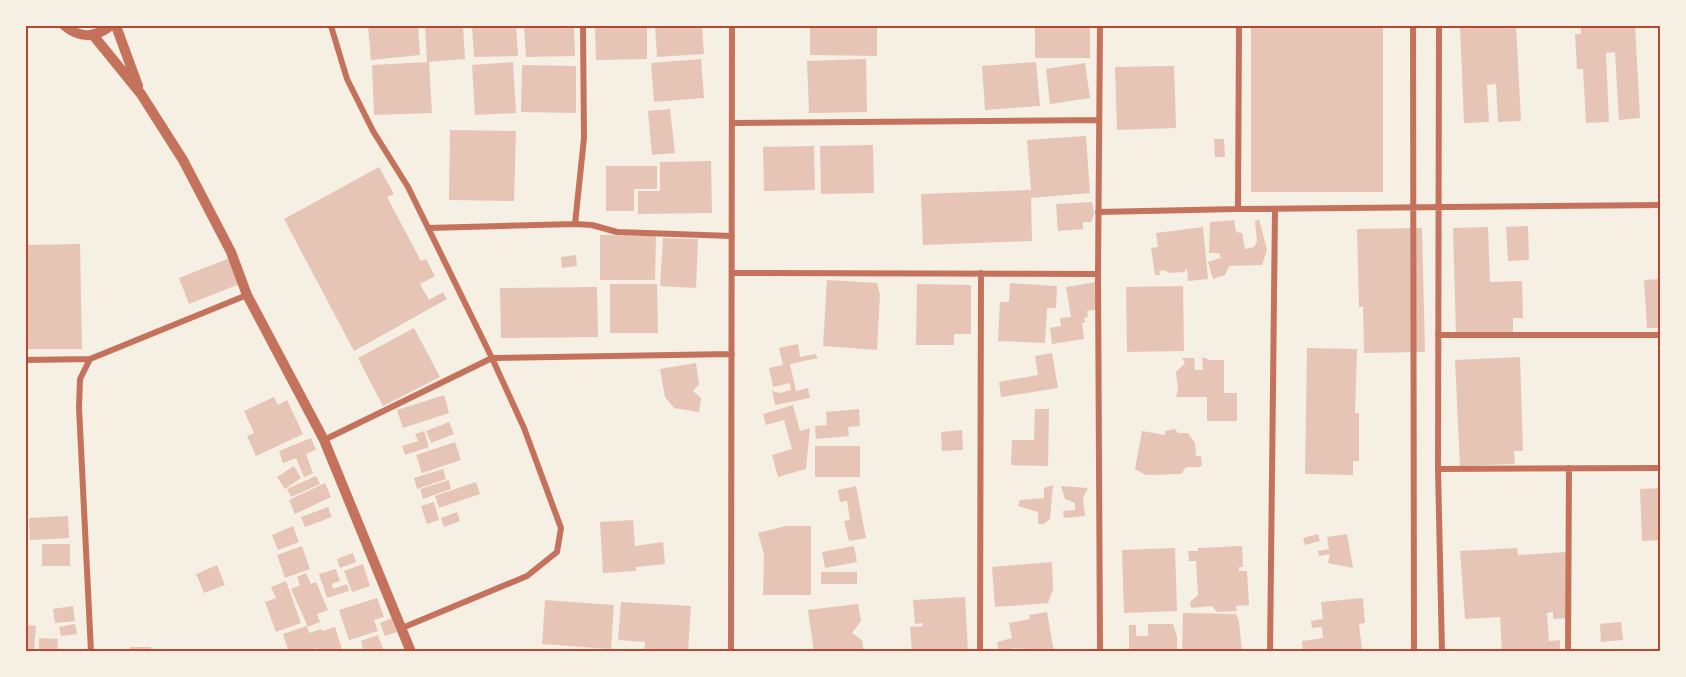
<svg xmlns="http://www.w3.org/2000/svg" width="1686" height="677" viewBox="0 0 1686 677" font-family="'Open Sans',sans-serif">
	<rect width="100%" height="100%" fill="#f6efe4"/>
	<!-- building -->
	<path fill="#e6c5b7" d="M368 26H418L420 55 371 60Z
		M425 26H463L465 59 427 62Z
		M472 26H516L518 56 474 57Z
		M524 26H574L575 56 526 57Z
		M595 26H647V59L596 60Z
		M655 26H702L704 54 657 57Z
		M810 26H877V56L810 55Z
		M1035 26H1090V58H1035Z
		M1251 26H1383V192H1251Z
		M1460 26H1516L1521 121 1498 122 1496 84 1487 85 1489 122 1464 123Z
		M1581 26H1635L1640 118 1619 120 1615 52 1606 53 1609 122 1586 123 1583 69H1577L1575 34H1581Z
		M701 59 704 98 654 102 651 63Z
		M866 59 867 112 809 113 807 61Z
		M429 62 432 113 374 115 372 65Z
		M513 62 516 113 475 115 472 65Z
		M1036 62 1040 106 985 110 982 66Z
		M1085 63 1090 98 1050 104 1046 69Z
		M522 65 576 66V113L521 112Z
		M1174 66 1176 128 1117 130 1115 67Z
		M670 109 675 153 652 155 648 111Z
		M450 130 516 131 514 201 449 200Z
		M1086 136 1090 193 1031 198 1032 241 923 245 921 194 1031 190 1027 140Z
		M1214 139H1224L1225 157H1215Z
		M873 145 874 193 821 194 820 146Z
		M814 146 815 190 764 191 763 147Z
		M711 161 712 213 638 214V191H660V162Z
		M606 166H657V189H634V211H606Z
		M379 167 394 194 387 197 421 261 426 259 435 276 420 284 429 300 443 292 447 299 354 351 284 219Z
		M1092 202 1094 214 1091 222H1083V229L1058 231 1056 204Z
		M1259 219 1267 250 1262 265 1229 266 1225 275 1213 279 1208 262 1221 258 1219 253H1209L1210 222 1234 220 1236 232 1242 233 1245 249 1254 247 1257 241 1255 222Z
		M1528 226 1529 260 1508 261 1506 227Z
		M1203 227 1208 279 1188 281 1187 269H1185V272L1170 273 1164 270 1159 271 1160 275H1155L1151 248 1158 247 1156 233Z
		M1488 227 1490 282 1522 281 1523 318H1513V334L1456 335 1453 228Z
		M1422 228 1425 352 1364 353 1363 307H1359L1357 229Z
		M600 235 656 236 655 280H600Z
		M663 238 698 239 696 288 660 286Z
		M80 244 82 349H26V245Z
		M576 255 577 266 562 268 561 257Z
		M232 257 242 283 189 304 179 278Z
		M1660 279V328H1647L1644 280Z
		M827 280 877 283 880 295 877 350 823 346Z
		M1096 282 1100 309 1087 311 1088 317 1084 318 1085 323H1082L1084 339 1052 344 1050 328 1061 326 1060 318 1071 317 1066 287Z
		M1010 283 1057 286 1056 308H1047L1045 343 998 341 1000 302H1009Z
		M610 284H657L658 333H610Z
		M917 284 971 285V334H954V345H916Z
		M1183 286 1184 351 1127 352 1126 287Z
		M597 287 598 337 501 338 500 288Z
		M414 328 440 377 383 406 358 358Z
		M798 344 800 357 815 354 818 358 790 364 796 391 808 388 810 398 775 405 772 391 780 393 791 390 790 383 773 387 769 368 783 365 779 348Z
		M1307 348 1357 349 1355 413H1359V461H1353V475L1305 474Z
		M1052 353 1058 388 1001 397 999 382 1038 375 1035 356Z
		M1202 357 1210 360H1224V393H1237V421H1207V397H1176L1178 389 1176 372 1185 363 1182 358H1194L1195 370H1203Z
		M1520 357 1523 451H1514L1515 464 1460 466 1455 360Z
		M696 363 699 384 693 391 701 398 699 412 674 408 665 397 660 369Z
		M444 395 449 413 403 428 397 410Z
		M274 397 278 405 287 400 303 434 256 456 247 436 254 433 244 411Z
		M793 405 800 431 810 428 806 469 778 477 772 455 792 449 784 420 766 425 763 414Z
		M859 409 860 426 848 427 849 436 816 439 815 426 827 425 826 412Z
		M1035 409H1049L1048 466 1011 465 1012 440H1034Z
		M449 422 454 434 431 443 426 431Z
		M1175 429 1178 433H1188L1195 443 1196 456H1201L1202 465 1199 467H1186L1181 474 1146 475 1135 469 1142 431 1165 435V431Z
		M962 430 963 450 942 451 941 432Z
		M424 431 429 447 405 455 402 446 418 441 415 434Z
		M311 438 316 450 306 454 313 473 304 477 296 458 283 463 279 451Z
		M455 442 461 460 422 473 416 455Z
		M815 446H860V477H815Z
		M294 466 301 478 285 489 277 477Z
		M443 469 446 479 417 489 414 478Z
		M316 476 320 484 291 497 287 489Z
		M449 480 451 489 423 499 420 489Z
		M476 482 480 494 439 508 435 496Z
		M325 483 331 497 295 514 289 500Z
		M1053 485 1050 519 1044 524H1038V512L1018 506 1020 500 1044 498V488Z
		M856 486 866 538 849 541 844 521 850 520 847 501 840 502 838 490Z
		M1061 486 1088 488 1083 498 1085 516 1064 518 1063 511 1075 510V503L1065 499Z
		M1660 488V540L1642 541 1640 489Z
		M434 502 439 520 427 524 421 506Z
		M328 507 332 517 305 527 301 517Z
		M457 512 460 521 444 527 441 518Z
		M68 516 69 538 30 540 29 518Z
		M633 520 635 546 663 542 665 564 636 567V571L603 573 600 522Z
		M293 526 299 542 278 550 272 535Z
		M786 526H811V595H763L764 554 758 533Z
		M1318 534 1320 541 1305 545 1303 538Z
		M1347 534 1353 568 1328 563 1330 554 1319 556 1318 551 1329 549 1327 537Z
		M42 544H70V566H42Z
		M302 546 310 569 285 578 277 555Z
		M854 546 857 562 825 568 822 552Z
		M1242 546 1243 567H1239V571H1247L1249 605 1236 606 1237 611 1217 612 1212 606 1191 608 1190 602 1198 595 1196 561H1189L1188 551H1198V548Z
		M1175 548 1177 611 1124 613 1122 550Z
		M1517 548 1518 555 1567 552 1571 618 1553 619V612L1547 613 1549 641 1560 640V652H1502L1500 617 1465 619 1460 551Z
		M353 553 356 562 340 568 337 559Z
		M1052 562 1053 589 1048 603 995 607 992 567Z
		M363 564 370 586 352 592 344 571Z
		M217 565 225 585 204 593 196 574Z
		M336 569 340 581 332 584 333 589 347 584 349 591 327 598 319 574Z
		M821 572H857V584H821Z
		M306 573 311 584 316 582 328 610 317 614 320 622 308 627 291 589 300 585 297 577Z
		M286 581 301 623 276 632 265 602 276 598 271 587Z
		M965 597 968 652H912L910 627 923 626 922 623 915 624 913 600Z
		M377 598 384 617 374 620 378 631 349 640 339 610Z
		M1363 598 1365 623 1359 624 1362 649 1338 652H1303L1302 641 1323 638 1322 627 1312 628 1311 621 1323 619 1321 602Z
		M545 600 614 605 611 649 542 644Z
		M621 602 691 606 688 652H644L645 642 618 640Z
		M858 604 861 621 852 633 862 640 864 652H852L851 650 814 652 808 610Z
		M73 606 75 621 55 623 53 609Z
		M1047 612 1054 652H1032L1030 649 1013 648V652H999L997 642 1012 638 1009 623 1030 619 1029 615Z
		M1183 613 1236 614 1239 621 1242 652H1182Z
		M392 618 397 632 385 636 380 623Z
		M1621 622 1623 640 1601 642 1600 624Z
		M75 624 77 634 61 636 59 627Z
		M1148 624H1173L1177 636V652H1129V625H1136V636H1148Z
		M26 625 36 626 34 651H26Z
		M307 626 309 633 321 629 322 631 335 627 343 652H318L316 648 305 652H289L283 634Z
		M378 635 384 652H364L361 641Z
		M39 638 58 639 57 652H39Z
		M130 647H151V652H130Z"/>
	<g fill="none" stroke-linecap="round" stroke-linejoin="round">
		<!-- minor -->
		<path stroke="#c5725c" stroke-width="6" d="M331 26 347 79 373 131 408 187 492 358 524 428 561 528 557 552 527 576 402 628
			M583 26 584 138 575 224 592 225 617 232 732 236
			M1413 26 1414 652
			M1439 26 1438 469 1442 652
			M732 123 1099 120
			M1238 209 1239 26
			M1098 212 1238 209 1660 205
			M428 228 575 224
			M732 273 1098 274
			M1438 335H1660
			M26 360 90 359
			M324 440 492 358 732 354
			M1438 469 1660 468
			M91 652 79 407 80 379 90 359 247 295
			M731 652 732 26
			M980 652 981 273
			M1100 652 1098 274 1100 26
			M1270 652 1275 209
			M1568 652 1569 468"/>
		<!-- tertiary -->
		<path stroke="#c5725c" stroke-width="10" d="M65 26C79 38 95 38 110 26
			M116 26 138 86
			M93 35 141 94 183 160 231 252 247 295 324 440 411 652"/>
	</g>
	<!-- border -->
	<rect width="1686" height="677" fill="none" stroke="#f6efe4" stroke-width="54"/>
	<rect x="27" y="27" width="1632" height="623" fill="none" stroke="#b5482f" stroke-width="2"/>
</svg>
